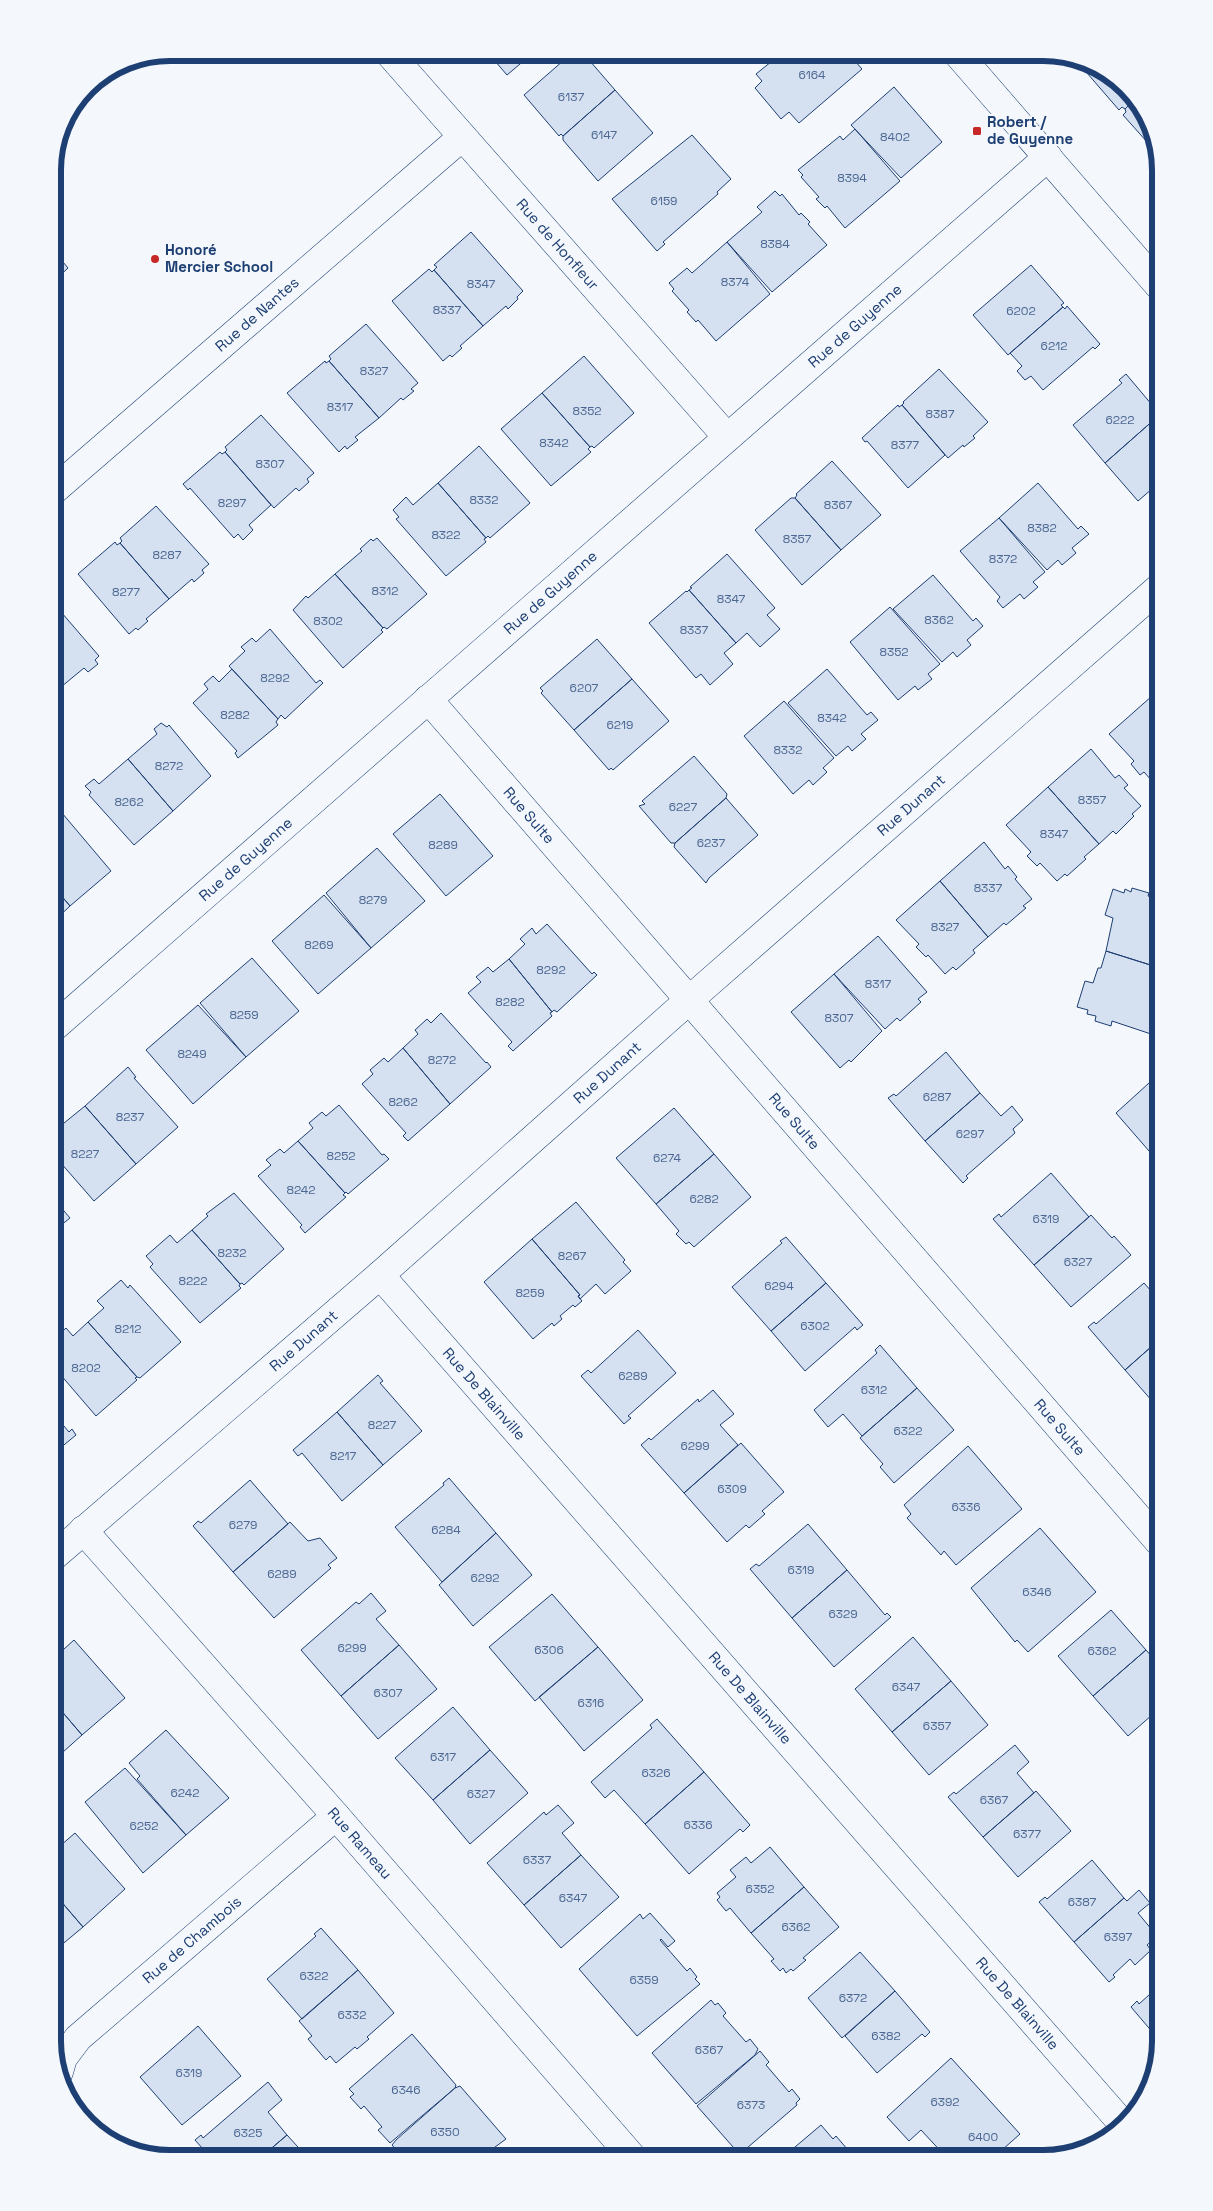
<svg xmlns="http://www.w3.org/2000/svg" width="1213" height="2211" viewBox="0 0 1213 2211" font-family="'Space Grotesk',sans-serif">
	<rect width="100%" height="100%" fill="#f4f7fb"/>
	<!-- building -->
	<path fill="#d5e0f0" stroke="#1d3f73" d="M488 53H533L507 75Z
		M572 53H583L615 90 563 136 561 134 559 136 524 95Z
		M782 53H848L862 69 799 123 789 112 781 119 755 88 762 81 756 74Z
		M1093 67 1108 73 1132 102 1125 109 1122 107 1119 110 1087 73Z
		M894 87 942 142 901 178 851 125Z
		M615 90 653 133 598 181 563 140V136Z
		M1132 102 1151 125 1156 152 1123 115 1126 112 1125 109Z
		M855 129 900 181 845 228 827 206 825 208 816 199 819 197 801 177 803 175 798 170 840 136 843 140Z
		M692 135 731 179 717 192 718 194 663 242 665 244 657 251 612 199Z
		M775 191 780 196 782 194 799 215 801 213 810 222 808 224 827 245 772 292 727 242 762 212 757 207Z
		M471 232 523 291 517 297 518 299 508 309 506 306 483 326 434 270 437 267 434 265Z
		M727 242 770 294 716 341 698 320 696 322 687 312 689 310 672 291 674 289 669 283 687 268 692 273Z
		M53 250 68 268 53 282Z
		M1031 265 1064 303 1061 305 1063 307 1008 355 973 315Z
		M429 269 432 272 434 270 483 326 460 346 462 348 452 357 450 355 443 361 392 301Z
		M1067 306 1100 344 1095 349 1093 347 1043 390 1031 376 1025 380 1017 371 1022 366 1010 353 1063 307 1065 309Z
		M366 324 418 383 411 389 414 391 403 400 401 398 379 418 329 361 331 359 329 356Z
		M584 356 634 413 594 448 592 446 590 447 542 393Z
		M325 361 326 363 329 361 379 418 355 437 358 440 347 449 345 446 339 452 287 393Z
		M939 369 988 422 973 436 975 438 964 447 963 445 948 458 902 405 904 403 903 402Z
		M1126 374 1158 412 1155 415 1156 418 1105 463 1073 425 1122 383 1119 380Z
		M542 393 590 447 588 449 591 452 551 486 501 429Z
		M898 405 899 407 902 405 945 455 908 488 867 441 865 442 862 438Z
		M261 415 314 473 307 479 309 482 299 491 296 488 274 508 225 452 227 450 225 447Z
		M1156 418 1160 421V482L1138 501 1105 463Z
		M479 446 530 503 490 538 488 536 486 538 438 483Z
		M220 452 222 454 225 452 271 505 249 525 253 530 243 540 238 534 234 538 190 488 188 490 183 484Z
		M832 461 881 515 841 550 795 498 797 495 796 494Z
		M438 483 486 538 484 539 486 542 446 576 396 519 399 517 393 510 406 497 413 505Z
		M1038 483 1078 529 1081 526 1089 534 1072 548 1076 553 1062 565 1058 560 1047 570 999 518Z
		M791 498H795L841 550 802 585 755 530Z
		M156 506 209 564 202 570 204 573 194 582 192 579 169 599 120 543 122 541 120 538Z
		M999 518 1045 572 1033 582 1038 587 1024 599 1020 594 1003 608 997 601 1000 597 960 551Z
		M377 538 427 594 387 629 384 627 383 628 335 574 362 551 360 549 371 539 373 541Z
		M115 542 117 545 120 543 169 599 146 619 148 621 138 630 136 628 129 634 78 574Z
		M727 554 775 608 767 615 780 629 760 647 747 633 736 643 689 590 692 588 690 587Z
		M335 574 383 628 381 630 383 632 343 668 293 610 306 596 308 598Z
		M933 575 973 621 976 618 983 626 967 640 971 645 957 657 953 652 942 662 893 609Z
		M689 590 736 643 724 653 733 664 710 685 701 674 696 678 649 623 686 591 687 592Z
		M53 597 57 603 55 605 99 656 95 660 98 664 88 672 84 668 61 687 53 677Z
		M890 607 940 664 928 674 932 679 918 690 915 686 898 700 850 642Z
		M270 629 316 683 320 680 323 683 285 719 281 715 278 719 229 666 245 651 241 647 252 638 256 642Z
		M597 639 632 679 574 730 541 693 543 691 540 688Z
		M232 669 278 719 276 722 278 725 238 758 235 753 237 751 193 703 208 689 204 684 213 676 219 682Z
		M827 669 867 715 871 712 878 720 861 734 866 739 852 751 848 746 836 756 788 703Z
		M53 677 61 687 53 695Z
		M632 679 669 721 613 770 611 768 609 770 574 730Z
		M1160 688V706L1152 696Z
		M1152 696 1160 706V790L1144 772 1140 775 1131 764 1134 761 1109 734Z
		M784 701 834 758 823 768 827 772 813 785 809 780 793 794 744 736Z
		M161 723 167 727 169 725 211 776 173 811 128 759 157 734 154 729Z
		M1091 749 1115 778 1119 775 1128 785 1124 788 1141 806 1132 814 1134 816 1116 834 1113 831 1099 844 1048 787Z
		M694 756 727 794 726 798 675 843H671L639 806 645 804 642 801Z
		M128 759 173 811 134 845 89 795 91 792 85 786 94 779 99 784Z
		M1048 787 1099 844 1084 857 1086 859 1067 876 1065 874 1057 881 1040 863 1037 866 1027 856 1031 852 1006 825Z
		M440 794 493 856 446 896 393 834Z
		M726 798 758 835 709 878 706 883 674 847 675 843Z
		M62 813 111 871 70 906 53 886V821Z
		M984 842 1005 869 1008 866 1017 877 1015 879 1032 899 1023 906 1026 908 1006 925 1004 923 988 937 940 881Z
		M377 848 425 901 371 948 326 893Z
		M940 881 988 937 973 950 975 953 956 970 953 967 945 974 928 955 926 957 916 947 919 944 896 920Z
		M53 886 70 906 53 922Z
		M1132 888 1149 893 1148 896 1160 900V968L1106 951 1113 918 1105 915 1113 889 1124 893 1125 889 1131 892Z
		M324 895 371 948 318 994 272 941Z
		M547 924 592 974 594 972 597 975 557 1012 554 1010 552 1012 509 959 525 944 520 939 532 928 536 934Z
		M878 936 927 992 918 999 921 1002 900 1021 897 1018 885 1029 834 974Z
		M1106 951 1160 968V1037L1112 1021 1111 1026 1095 1021 1096 1016 1087 1014 1088 1010 1077 1007 1085 981 1093 983 1098 968H1101Z
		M252 958 299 1011 246 1057 200 1003Z
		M509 959 552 1012 550 1013 552 1016 513 1051 508 1046 512 1042 468 993 481 982 476 977 488 967 493 972Z
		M834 974 882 1031 851 1062 849 1060 840 1068 791 1012Z
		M198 1005 246 1057 193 1104 146 1050Z
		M441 1013 486 1063 487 1062 491 1067 450 1104 403 1048 418 1034 415 1030 427 1019 431 1023Z
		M403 1048 450 1104 408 1141 403 1136 406 1133 362 1084 373 1074 370 1070 384 1058 388 1062Z
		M946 1052 980 1093 925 1141 888 1098 894 1094 896 1096Z
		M128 1067 136 1077 134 1078 178 1127 136 1164 85 1106Z
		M1160 1073V1155L1156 1159 1116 1113Z
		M980 1093 1001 1116 1012 1106 1023 1120 1013 1129 1015 1133 966 1176 968 1178 963 1183 925 1141Z
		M339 1105 382 1155 384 1154 389 1159 348 1194 346 1192 345 1193 298 1141 313 1128 309 1123 322 1112 326 1116Z
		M85 1106 136 1164 94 1201 53 1154V1132Z
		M674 1108 714 1154 656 1204 616 1158Z
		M298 1141 345 1193 343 1195 346 1197 305 1233 300 1227 302 1225 258 1176 271 1165 266 1160 280 1149 284 1153Z
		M714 1154 751 1197 694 1247 689 1242 686 1244 676 1234 679 1231 656 1204Z
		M1051 1173 1089 1217 1034 1265 993 1219 999 1214 1001 1217Z
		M234 1193 284 1249 244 1285 242 1283 240 1284 192 1230 208 1216 206 1214Z
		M53 1198 70 1218 55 1230 58 1233 53 1238Z
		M576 1202 625 1260 623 1262 631 1271 605 1294 596 1284 580 1299 578 1296 580 1295 532 1239Z
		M1091 1215 1112 1238 1114 1236 1131 1255 1071 1307 1034 1265Z
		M192 1230 240 1284 239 1286 241 1288 200 1323 150 1267 153 1264 146 1256 170 1235 177 1243Z
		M786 1237 826 1283 771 1331 732 1287 782 1243 780 1241Z
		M532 1239 580 1295 578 1296 582 1301 575 1307 573 1305 560 1316 562 1319 554 1326 552 1323 533 1339 484 1282Z
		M121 1280 128 1288 130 1285 181 1342 140 1378 137 1377 88 1322 104 1308 97 1301Z
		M826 1283 863 1325 857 1330 855 1327 805 1371 771 1331Z
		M1144 1283 1160 1301V1339L1125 1370 1088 1327 1094 1322 1096 1324Z
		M88 1322 137 1377 135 1378 137 1380 96 1416 53 1366V1340L66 1328 73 1336Z
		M638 1330 676 1373 628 1416 631 1418 624 1424 581 1376 588 1370 591 1373Z
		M1160 1339V1410L1125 1370Z
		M880 1345 917 1388 862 1436 843 1414 828 1427 814 1410 877 1353 875 1350Z
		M378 1375 383 1381 380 1383 422 1431 383 1465 337 1412Z
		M917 1388 954 1430 894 1483 880 1467 883 1464 860 1438Z
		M713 1390 734 1414 720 1425 738 1445 684 1493 641 1445 649 1438 651 1440 698 1399 699 1402Z
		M337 1412 383 1465 342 1501 302 1453 298 1456 293 1450Z
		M53 1413 69 1432 72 1429 76 1435 53 1454Z
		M741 1443 784 1492 762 1511 765 1514 749 1528 746 1525 727 1542 684 1493Z
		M968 1446 1022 1509 956 1565 944 1551 941 1555 907 1518 911 1514 904 1505Z
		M449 1478 496 1533 442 1582 395 1527 444 1485 443 1483Z
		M250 1480 288 1524 233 1572 193 1526 198 1521 201 1523Z
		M290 1522 308 1541 320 1538 337 1558 328 1565 331 1568 274 1618 233 1572Z
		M808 1524 847 1570 792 1618 750 1569 756 1564 759 1566Z
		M1040 1528 1096 1592 1028 1652 1017 1640 1015 1642 971 1588Z
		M496 1533 532 1575 473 1626 439 1585Z
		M847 1570 885 1615 887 1613 891 1617 834 1667 792 1618Z
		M371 1593 386 1611 376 1619 399 1645 341 1696 301 1650 356 1602 359 1604Z
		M552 1594 598 1647 535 1701 489 1647Z
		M1111 1610 1146 1650 1093 1696 1058 1656Z
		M913 1637 951 1681 892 1732 855 1689Z
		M74 1640 125 1698 82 1735 53 1701V1659Z
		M399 1645 437 1689 378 1739 341 1696Z
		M598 1647 643 1700 584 1751 539 1697Z
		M1146 1650 1160 1666V1708L1128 1736 1093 1696Z
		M951 1681 988 1725 929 1775 892 1732Z
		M53 1701 82 1735 53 1761Z
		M453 1707 490 1750 433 1800 395 1758Z
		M657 1719 704 1772 645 1824 614 1790 605 1798 591 1782 652 1728 650 1725Z
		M166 1730 229 1798 186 1835 137 1779 140 1776 129 1763Z
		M1015 1745 1029 1762 1017 1773 1034 1793 983 1837 948 1797 954 1792 956 1794Z
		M490 1750 528 1793 470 1844 433 1800Z
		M1160 1751V1773L1149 1760Z
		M125 1768 186 1835 143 1873 85 1802Z
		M704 1772 750 1825 743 1832 740 1829 689 1874 645 1824Z
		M1036 1791 1071 1831 1018 1877 983 1837Z
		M558 1805 574 1823 562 1833 581 1855 524 1905 487 1863 544 1812 546 1815Z
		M75 1833 125 1889 83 1927 53 1892V1841L54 1839 60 1846Z
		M770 1847 804 1887 751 1933 730 1908 726 1911 717 1900 720 1897 717 1893 736 1877 730 1870 746 1857 751 1863Z
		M581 1855 619 1897 561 1948 524 1905Z
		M1092 1860 1124 1898 1074 1942 1039 1902 1045 1897 1047 1899Z
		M804 1887 839 1927 803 1958 806 1960 793 1971 791 1969 786 1973 783 1968 780 1971 771 1961 774 1959 751 1933Z
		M1139 1890 1150 1903 1138 1913 1157 1936 1147 1945 1151 1950 1135 1965 1130 1959 1113 1975 1115 1977 1109 1982 1074 1942 1124 1898 1127 1901Z
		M53 1892 83 1927 53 1952Z
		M650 1913 675 1941 668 1947 661 1939 660 1940 687 1971 690 1968 697 1977 695 1979 700 1984 637 2036 579 1969 640 1914 643 1919Z
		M321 1928 358 1970 302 2019 267 1979 316 1936 314 1934Z
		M860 1952 895 1991 842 2038 808 1998Z
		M358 1970 394 2013 367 2037 369 2039 357 2049 355 2047 336 2063 330 2056 326 2060 308 2039 312 2036 299 2021Z
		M1160 1985V2041L1131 2007 1137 2001 1139 2004Z
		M895 1991 930 2032 925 2037 922 2034 877 2073 845 2036Z
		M711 2000 715 2005 718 2003 726 2013 723 2016 746 2042 750 2039 758 2049 755 2055 696 2104 652 2053Z
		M198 2026 241 2076 182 2125 140 2077Z
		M412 2034 456 2085 455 2088 390 2143 378 2130 382 2127 364 2106 361 2109 350 2097 354 2094 349 2089Z
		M760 2051 769 2062 766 2065 789 2092 792 2089 800 2099 796 2103 797 2105 747 2148 741 2156 697 2106Z
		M951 2058 1020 2134 993 2158H947L921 2130 909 2141 887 2117Z
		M268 2082 282 2100 268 2112 287 2135 260 2158H211L195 2140 201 2135 203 2138Z
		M460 2086 506 2139 480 2158H409L406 2155 403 2158 392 2145 396 2140 455 2088Z
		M821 2125 833 2139 836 2136 848 2150 844 2153 850 2158H782Z
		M287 2135 308 2158H260Z"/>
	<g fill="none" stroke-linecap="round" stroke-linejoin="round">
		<defs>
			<g id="street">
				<path id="s1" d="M389 53 727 437"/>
				<path id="s2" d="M53 491 462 137"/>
				<path id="s3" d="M428 699 1160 1543"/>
				<path id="s4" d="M53 1028 1048 157"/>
				<path id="s5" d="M380 1275 1121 2122"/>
				<path id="s6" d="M83 1530 336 1816 633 2158"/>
				<path id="s7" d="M53 1557 380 1275 688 1001 1160 587"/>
				<path id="s8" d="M59 2072 63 2058 78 2038 336 1816"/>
			</g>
			<path id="secondary" d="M957 53 1160 287"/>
		</defs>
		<!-- street casing -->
		<use href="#street" stroke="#1d3f73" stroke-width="29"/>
		<!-- secondary casing -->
		<use href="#secondary" stroke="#1d3f73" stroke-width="29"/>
		<!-- street -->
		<use href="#street" stroke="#f4f7fb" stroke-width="28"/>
		<!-- secondary -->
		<use href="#secondary" stroke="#f4f7fb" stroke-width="28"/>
	</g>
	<!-- markers -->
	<g fill="#c62828" stroke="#f4f7fb" stroke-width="2">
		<rect x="972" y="126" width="10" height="10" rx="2.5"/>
		<circle cx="155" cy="259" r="5"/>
	</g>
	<g text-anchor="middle" stroke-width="4" stroke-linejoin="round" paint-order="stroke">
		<!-- number labels -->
		<g font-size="12" fill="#4b6792">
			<text x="812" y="79">6164</text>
			<text x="571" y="101">6137</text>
			<text x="604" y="139">6147</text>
			<text x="895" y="141">8402</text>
			<text x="852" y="182">8394</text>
			<text x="664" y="205">6159</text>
			<text x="775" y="248">8384</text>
			<text x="735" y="286">8374</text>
			<text x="481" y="288">8347</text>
			<text x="447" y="314">8337</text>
			<text x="1021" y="315">6202</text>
			<text x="1054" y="350">6212</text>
			<text x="374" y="375">8327</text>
			<text x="340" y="411">8317</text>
			<text x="587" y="415">8352</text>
			<text x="940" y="418">8387</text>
			<text x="1120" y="424">6222</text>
			<text x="554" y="447">8342</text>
			<text x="905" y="449">8377</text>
			<text x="270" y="468">8307</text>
			<text x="484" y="504">8332</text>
			<text x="232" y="507">8297</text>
			<text x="838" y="509">8367</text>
			<text x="1042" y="532">8382</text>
			<text x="446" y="539">8322</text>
			<text x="797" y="543">8357</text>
			<text x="167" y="559">8287</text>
			<text x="1003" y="563">8372</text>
			<text x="385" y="595">8312</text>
			<text x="126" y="596">8277</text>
			<text x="731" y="603">8347</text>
			<text x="939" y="624">8362</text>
			<text x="328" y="625">8302</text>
			<text x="694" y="634">8337</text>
			<text x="894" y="656">8352</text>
			<text x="275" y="682">8292</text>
			<text x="584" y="692">6207</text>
			<text x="235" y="719">8282</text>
			<text x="832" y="722">8342</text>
			<text x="620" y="729">6219</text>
			<text x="788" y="754">8332</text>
			<text x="169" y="770">8272</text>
			<text x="1092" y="804">8357</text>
			<text x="129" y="806">8262</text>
			<text x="683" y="811">6227</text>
			<text x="1054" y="838">8347</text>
			<text x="711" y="847">6237</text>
			<text x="443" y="849">8289</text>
			<text x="988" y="892">8337</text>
			<text x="373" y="904">8279</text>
			<text x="945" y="931">8327</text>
			<text x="319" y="949">8269</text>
			<text x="551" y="974">8292</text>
			<text x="878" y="988">8317</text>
			<text x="510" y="1006">8282</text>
			<text x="244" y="1019">8259</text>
			<text x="839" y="1022">8307</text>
			<text x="192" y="1058">8249</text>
			<text x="442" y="1064">8272</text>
			<text x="937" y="1101">6287</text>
			<text x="403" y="1106">8262</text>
			<text x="130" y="1121">8237</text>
			<text x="970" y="1138">6297</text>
			<text x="85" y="1158">8227</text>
			<text x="341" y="1160">8252</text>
			<text x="667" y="1162">6274</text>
			<text x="301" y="1194">8242</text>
			<text x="704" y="1203">6282</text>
			<text x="1046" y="1223">6319</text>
			<text x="232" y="1257">8232</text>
			<text x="572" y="1260">8267</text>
			<text x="1078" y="1266">6327</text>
			<text x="193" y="1285">8222</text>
			<text x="779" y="1290">6294</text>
			<text x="530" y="1297">8259</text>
			<text x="815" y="1330">6302</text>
			<text x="128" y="1333">8212</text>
			<text x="86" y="1372">8202</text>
			<text x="633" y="1380">6289</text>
			<text x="874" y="1394">6312</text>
			<text x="382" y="1429">8227</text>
			<text x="908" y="1435">6322</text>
			<text x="695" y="1450">6299</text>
			<text x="343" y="1460">8217</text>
			<text x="732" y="1493">6309</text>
			<text x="966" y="1511">6336</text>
			<text x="243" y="1529">6279</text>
			<text x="446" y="1534">6284</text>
			<text x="801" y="1574">6319</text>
			<text x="282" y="1578">6289</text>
			<text x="485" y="1582">6292</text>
			<text x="1037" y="1596">6346</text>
			<text x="843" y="1618">6329</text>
			<text x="352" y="1652">6299</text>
			<text x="549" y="1654">6306</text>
			<text x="1102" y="1655">6362</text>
			<text x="906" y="1691">6347</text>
			<text x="388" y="1697">6307</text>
			<text x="591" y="1707">6316</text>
			<text x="937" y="1730">6357</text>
			<text x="443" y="1761">6317</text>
			<text x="656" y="1777">6326</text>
			<text x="185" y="1797">6242</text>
			<text x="481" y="1798">6327</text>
			<text x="994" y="1804">6367</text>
			<text x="698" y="1829">6336</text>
			<text x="144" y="1830">6252</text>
			<text x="1027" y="1838">6377</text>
			<text x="537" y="1864">6337</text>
			<text x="760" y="1893">6352</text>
			<text x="573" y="1902">6347</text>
			<text x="1082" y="1906">6387</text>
			<text x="796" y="1931">6362</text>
			<text x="1118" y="1941">6397</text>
			<text x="314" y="1980">6322</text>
			<text x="644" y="1984">6359</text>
			<text x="853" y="2002">6372</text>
			<text x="352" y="2019">6332</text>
			<text x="886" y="2040">6382</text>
			<text x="709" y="2054">6367</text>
			<text x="189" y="2077">6319</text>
			<text x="406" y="2094">6346</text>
			<text x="945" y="2106">6392</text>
			<text x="751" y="2109">6373</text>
			<text x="445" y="2136">6350</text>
			<text x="248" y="2137">6325</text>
			<text x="983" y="2141">6400</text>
		</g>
		<!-- poi labels -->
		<g font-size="15" font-weight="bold" fill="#1d3f73" stroke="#f4f7fb" text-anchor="start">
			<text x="987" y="127">Robert /<tspan x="987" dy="17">de Guyenne</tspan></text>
			<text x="165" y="255">Honoré<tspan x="165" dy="17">Mercier School</tspan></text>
		</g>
		<!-- street labels -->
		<g font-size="15" fill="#1d3f73" stroke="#f4f7fb">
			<text dy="5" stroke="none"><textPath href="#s1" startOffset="255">Rue de Honfleur</textPath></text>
			<text dy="5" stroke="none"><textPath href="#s2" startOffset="270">Rue de Nantes</textPath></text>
			<text dy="5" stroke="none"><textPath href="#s4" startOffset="1066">Rue de Guyenne</textPath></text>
			<text dy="5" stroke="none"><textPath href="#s4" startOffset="661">Rue de Guyenne</textPath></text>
			<text dy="5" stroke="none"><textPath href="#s7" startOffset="1141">Rue Dunant</textPath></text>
			<text dy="5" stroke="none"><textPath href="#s3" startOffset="154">Rue Sulte</textPath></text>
			<text dy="5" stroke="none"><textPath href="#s4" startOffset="256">Rue de Guyenne</textPath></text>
			<text dy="5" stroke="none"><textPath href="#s7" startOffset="736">Rue Dunant</textPath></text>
			<text dy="5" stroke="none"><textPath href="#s3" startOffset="559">Rue Sulte</textPath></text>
			<text dy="5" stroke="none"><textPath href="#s7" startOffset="331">Rue Dunant</textPath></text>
			<text dy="5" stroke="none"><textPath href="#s5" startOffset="158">Rue De Blainville</textPath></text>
			<text dy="5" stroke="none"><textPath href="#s3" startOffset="964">Rue Sulte</textPath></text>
			<text dy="5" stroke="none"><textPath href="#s5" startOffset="562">Rue De Blainville</textPath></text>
			<text dy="5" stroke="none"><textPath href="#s6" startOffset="418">Rue Rameau</textPath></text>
			<text dy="5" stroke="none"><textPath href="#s8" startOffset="190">Rue de Chambois</textPath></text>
			<text dy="5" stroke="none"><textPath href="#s5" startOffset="968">Rue De Blainville</textPath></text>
		</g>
	</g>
	<!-- crop -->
	<path d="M0 0H1213V2211H0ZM170 61H1043A109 109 0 0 1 1152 170V2041A109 109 0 0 1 1043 2150H170A109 109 0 0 1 61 2041V170A109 109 0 0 1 170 61Z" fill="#f4f7fb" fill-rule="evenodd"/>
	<path fill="none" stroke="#1d3f73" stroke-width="6" d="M170 61H1043A109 109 0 0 1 1152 170V2041A109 109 0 0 1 1043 2150H170A109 109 0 0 1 61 2041V170A109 109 0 0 1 170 61Z"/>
</svg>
